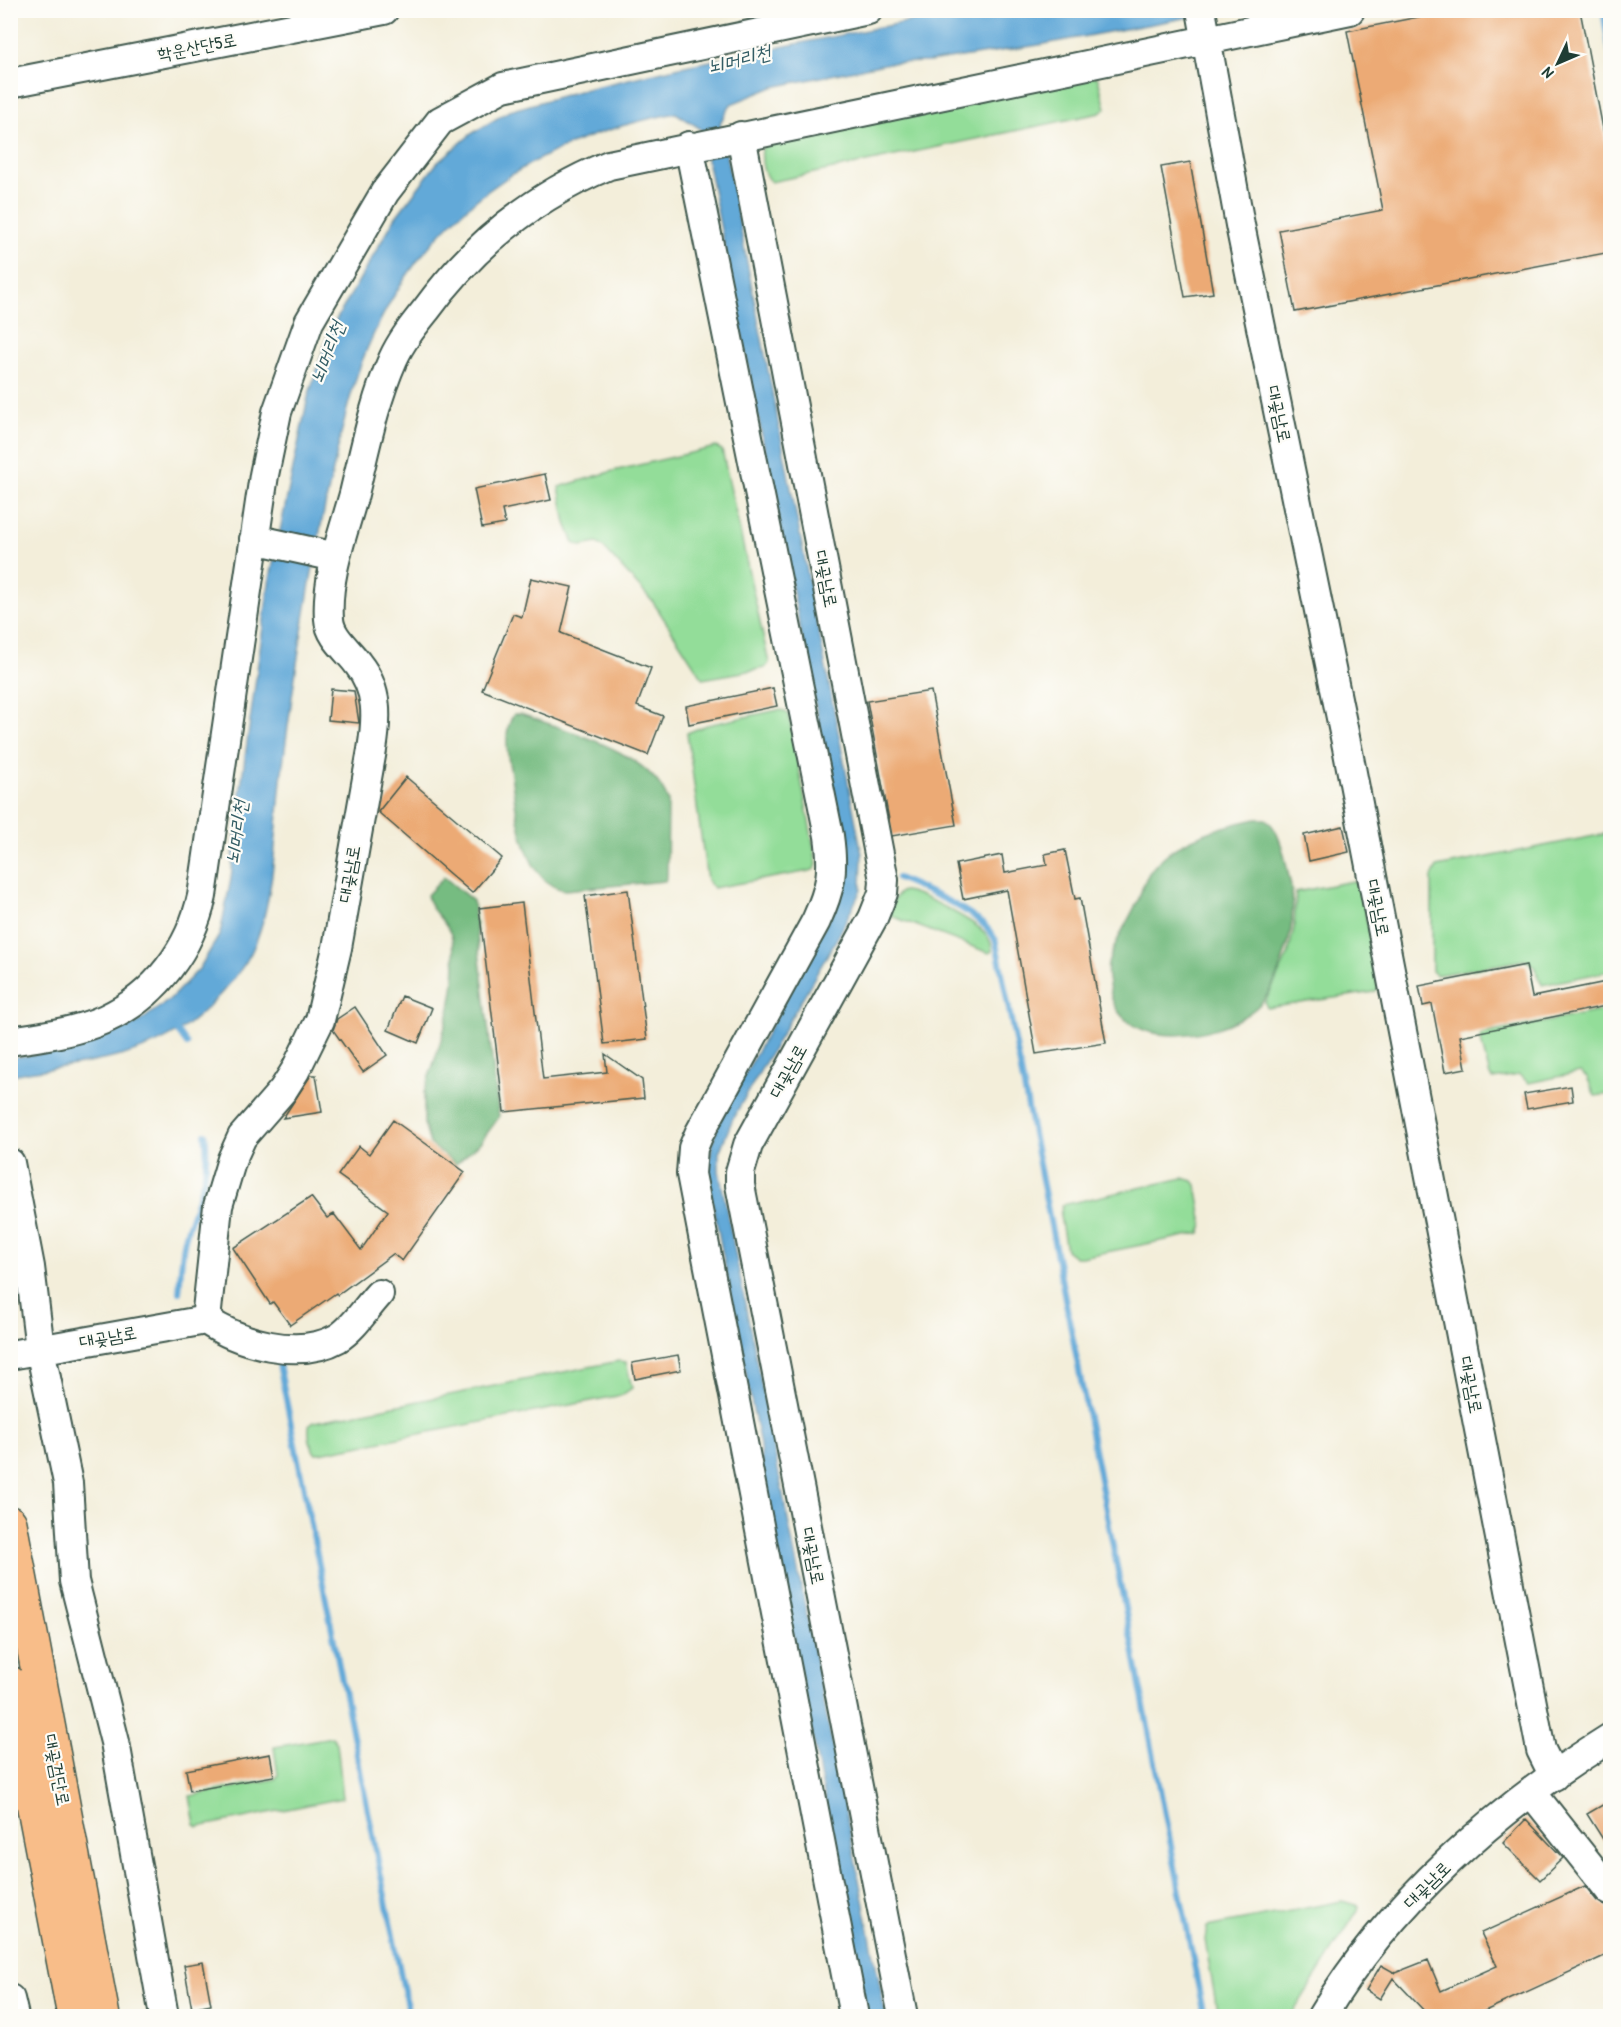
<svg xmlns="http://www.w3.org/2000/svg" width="1621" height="2027" viewBox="0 0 1621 2027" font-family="'Patrick Hand','Poor Story',sans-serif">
	<rect width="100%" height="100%" fill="#fdfcf7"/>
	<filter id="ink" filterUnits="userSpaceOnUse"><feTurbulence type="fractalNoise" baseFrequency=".0167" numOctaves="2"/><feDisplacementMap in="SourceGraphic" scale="12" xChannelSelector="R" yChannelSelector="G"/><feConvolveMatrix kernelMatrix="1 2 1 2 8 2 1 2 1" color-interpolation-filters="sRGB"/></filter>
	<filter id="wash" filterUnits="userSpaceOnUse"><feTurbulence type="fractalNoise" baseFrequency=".008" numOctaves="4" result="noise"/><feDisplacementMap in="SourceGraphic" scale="24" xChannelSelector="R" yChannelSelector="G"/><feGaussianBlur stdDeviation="1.35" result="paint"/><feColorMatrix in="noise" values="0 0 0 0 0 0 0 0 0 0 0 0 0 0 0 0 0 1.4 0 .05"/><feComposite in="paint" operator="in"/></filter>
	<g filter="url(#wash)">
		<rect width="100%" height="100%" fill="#f3eeda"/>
		<!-- green -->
		<path fill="#93dd99" stroke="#598d66" stroke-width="1.5" d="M1097 76 1106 108 1100 113 771 182C762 174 761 159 762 148L765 144Z
			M716 447 722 450 769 663 765 668 703 679 653 602 603 547 597 543 581 546 574 543 566 523 559 487 613 471Z
			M778 710 785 711 789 716 817 864 815 869 810 871 713 888 707 880 687 733 707 725Z
			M1610 833V971L1542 985 1534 966 1525 960 1443 974 1436 975 1432 971V877L1437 867Z
			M1353 881 1361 886 1378 989 1374 992 1267 1008 1265 1002 1288 955 1294 928 1296 892Z
			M903 891C918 891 976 922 986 934 990 939 992 945 992 951L989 953 891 916C889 908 895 894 903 891Z
			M1610 1009V1094L1595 1096 1587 1077 1580 1072 1529 1083 1519 1075 1493 1079 1490 1076 1480 1037 1483 1034Z
			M1183 1178 1193 1181 1196 1185 1203 1225 1200 1233 1082 1257H1075L1066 1250 1060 1216 1062 1205Z
			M619 1361 626 1362 632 1388 622 1395 320 1453H315C310 1446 308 1434 309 1426L314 1422Z
			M332 1737 337 1743 343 1798 198 1827 195 1825 190 1796 275 1779 278 1775 274 1747Z
			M1342 1901 1359 1906 1358 1910 1291 2016H1218L1205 1940 1207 1927Z"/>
		<!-- forest -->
		<path fill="#76bc81" stroke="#4a7c5a" stroke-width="1.5" d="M514 714H521C566 731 652 751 668 801L667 876 665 881 565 890C525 885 516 813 512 781 509 760 501 733 514 714Z
			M1256 819H1266C1281 831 1285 860 1289 877 1295 902 1293 929 1285 953 1280 969 1272 990 1262 1002 1230 1038 1126 1056 1111 995 1109 985 1106 974 1108 964 1114 941 1130 919 1139 898 1142 888 1145 877 1152 869 1175 839 1221 826 1256 819Z
			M444 877 473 901 499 1117 480 1143 456 1164 430 1144 424 1124V1092C439 1045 463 989 452 938 448 921 429 912 427 895Z"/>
		<!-- water -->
		<path fill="#62a9d8" stroke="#407386" stroke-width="1.5" d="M962 11H1222L1039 45 929 62 889 63 773 87 731 104 720 123 862 854 861 890 839 935 733 1118 719 1153V1171L886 2016H867L763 1481 760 1445 709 1184C708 1161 711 1143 719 1122L840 898 846 880V859L701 129 676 113C533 140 425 212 367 349 348 393 340 441 329 488 308 582 294 677 282 772 275 828 276 902 251 953 239 977 207 1010 186 1026 136 1063 69 1064 11 1075L10 1058 72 1049 136 1024 169 1000 199 969 220 934 231 879 239 801 269 583 308 397 329 332 395 218 437 163 471 134 509 111 582 90 680 67Z"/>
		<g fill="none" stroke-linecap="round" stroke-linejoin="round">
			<!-- stream -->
			<path stroke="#62a9d8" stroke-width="6" d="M1603 10 1610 52
				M898 878C924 890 987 914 996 942L1204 2016
				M173 1025 187 1044
				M179 1292C181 1273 181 1254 186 1235 197 1196 211 1178 205 1134
				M279 1364 409 2016"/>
		</g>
		<g id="blocks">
			<!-- building -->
			<path fill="#ecaa74" d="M1454 10H1580L1611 170V252L1295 312 1279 230 1383 210 1347 31Z
				M1190 162 1213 293 1185 297 1161 167Z
				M545 474 551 500 502 510 505 524 482 528 474 489Z
				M531 578 572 587 561 633 651 668 637 706 663 716 648 755 482 690 513 614 522 617Z
				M773 688 777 706 689 724 686 706Z
				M331 689 354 691 359 723 328 720Z
				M931 691 956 825 892 836 867 701Z
				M406 777 502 858 472 893 378 812Z
				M1343 826 1349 852 1309 861 1304 835Z
				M1065 850 1075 899 1080 898 1106 1043 1036 1054 1007 890 963 899 956 864 1002 855 1005 873 1047 865 1045 854Z
				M628 890 647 1039 604 1044 585 896Z
				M522 903 543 1079 607 1072 605 1054 642 1080 644 1098 504 1112 479 908Z
				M1526 965 1532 997 1611 981V1005L1460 1036 1466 1068 1445 1072 1432 1004 1423 1006 1419 986Z
				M402 996 432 1008 418 1043 388 1030Z
				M355 1007 387 1055 363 1072 333 1030 337 1019Z
				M311 1075H316L322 1112 283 1118Z
				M1571 1086 1573 1101 1527 1109 1524 1094Z
				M393 1120 465 1172 402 1261 393 1254 337 1295 336 1293 290 1325 273 1302 270 1304 233 1248 311 1197 327 1218 334 1214 361 1250 388 1211 338 1175 359 1146 369 1154Z
				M678 1355 681 1370 635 1379 632 1363Z
				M270 1754 274 1776 190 1791 186 1770Z
				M1611 1800V1852L1587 1814Z
				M1526 1819 1563 1858 1540 1880 1503 1843Z
				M1585 1886 1597 1901 1606 1907 1611 1916V1953L1474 2016H1429L1393 1978 1380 1999 1366 1990 1381 1965 1395 1973 1428 1960 1441 1991 1497 1966 1481 1933Z
				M203 1962 211 2005 192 2009 184 1965Z"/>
		</g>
	</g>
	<g filter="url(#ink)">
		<use href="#blocks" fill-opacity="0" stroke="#3f584d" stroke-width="1.5"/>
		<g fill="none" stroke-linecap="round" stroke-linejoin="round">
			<defs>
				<path id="minor" d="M1201 10 1240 225 1348 752 1541 1750 1554 1776
					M10 83 384 10
					M741 136 884 880 883 893 873 918 748 1145 740 1172V1185L903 2016
					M689 146 829 836C834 872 831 888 816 921L699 1134 693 1148 691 1174 854 2016
					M254 539 336 557
					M10 1041C42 1036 76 1032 105 1019 156 996 191 948 202 896L264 475 277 412 309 322 385 192 440 121 503 87 868 10
					M10 1163 30 1267 40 1349 68 1483 74 1581 115 1742 164 2016
					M206 1320 218 1206 232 1159 242 1137 283 1090 295 1071 320 1020 337 948 372 750C377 719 379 690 358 664 348 650 330 637 329 619 326 577 343 534 354 494 365 449 374 402 393 359 401 341 414 325 426 310 474 244 534 196 609 165L1350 10
					M10 1355 206 1320C239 1343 299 1360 338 1338 354 1328 366 1308 379 1294
					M1532 1793 1610 1891
					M10 1999 14 2016
					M1322 2016C1389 1903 1499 1807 1610 1738"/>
				<path id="major" d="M10 1523 103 2016
					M10 1683 74 2016"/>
			</defs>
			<!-- minor casing -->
			<use href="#minor" stroke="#3f584d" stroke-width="32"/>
			<!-- major casing -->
			<use href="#major" stroke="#3f584d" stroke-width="36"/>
			<!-- minor -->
			<use href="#minor" stroke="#fff" stroke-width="28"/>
			<!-- major -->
			<use href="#major" stroke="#f8bd89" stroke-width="33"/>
		</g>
	</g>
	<g text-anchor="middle" stroke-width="4.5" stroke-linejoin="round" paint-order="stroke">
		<!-- street labels -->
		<g font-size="18" fill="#1f3d34" stroke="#fdfcf7">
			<text transform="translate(197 47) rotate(-11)" y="6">학운산단5로</text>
			<text transform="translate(1279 414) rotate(78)" y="6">대곶남로</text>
			<text transform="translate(826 579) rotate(79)" y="6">대곶남로</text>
			<text transform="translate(349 874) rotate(-80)" y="6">대곶남로</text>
			<text transform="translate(1378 908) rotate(79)" y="6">대곶남로</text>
			<text transform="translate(788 1071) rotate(-61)" y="6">대곶남로</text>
			<text transform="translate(108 1337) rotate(-10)" y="6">대곶남로</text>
			<text transform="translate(1471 1385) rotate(79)" y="6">대곶남로</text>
			<text transform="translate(813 1556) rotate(79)" y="6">대곶남로</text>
			<text transform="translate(57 1770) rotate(79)" y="6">대곶검단로</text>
			<text transform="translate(1427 1885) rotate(-45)" y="6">대곶남로</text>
		</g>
		<!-- water labels -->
		<g font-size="20" font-style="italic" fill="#335d65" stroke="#fdfcf7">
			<text transform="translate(739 59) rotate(-14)" y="7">뇌머리천</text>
			<text transform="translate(327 352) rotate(-69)" y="7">뇌머리천</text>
			<text transform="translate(236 832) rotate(-82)" y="7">뇌머리천</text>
		</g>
	</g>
	<!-- margin -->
	<rect width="1621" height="2027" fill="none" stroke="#fdfcf7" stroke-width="36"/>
	<!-- north arrow -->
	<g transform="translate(1558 63) rotate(226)" stroke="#fdfcf7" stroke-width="4.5" paint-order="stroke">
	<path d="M0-4.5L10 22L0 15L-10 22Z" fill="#1f3d34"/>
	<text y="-9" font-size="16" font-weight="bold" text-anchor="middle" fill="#1f3d34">N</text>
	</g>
</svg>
